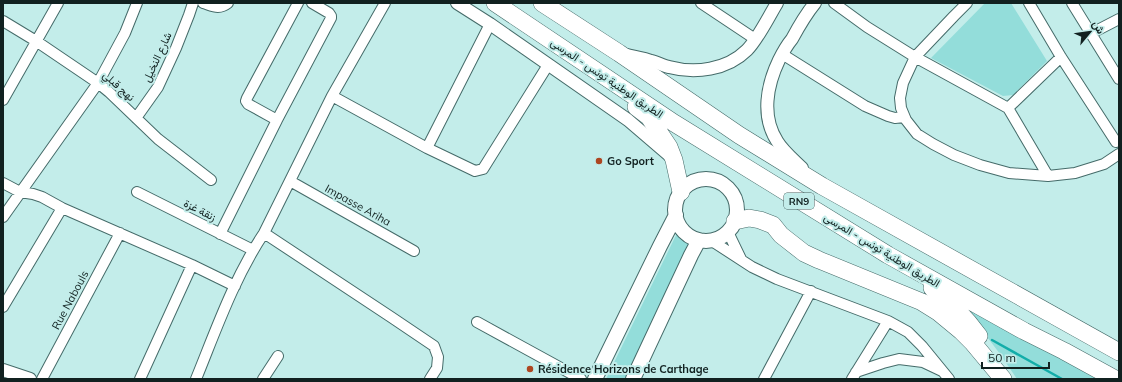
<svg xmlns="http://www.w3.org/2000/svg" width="1122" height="382" viewBox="0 0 1122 382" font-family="Mulish,Vazirmatn,sans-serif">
	<rect width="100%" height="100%" fill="#c3edea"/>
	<!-- green -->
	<path fill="#93ddda" d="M985 3H1011L1047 61 1013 95 1003 96 931 58Z
		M678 231 696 240 628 379H606Z
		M964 303 1104 379H1017L1000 354 969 313Z"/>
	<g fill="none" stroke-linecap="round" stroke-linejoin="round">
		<!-- stream -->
		<path stroke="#13ada9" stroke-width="2.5" d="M992 340 1062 379"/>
		<defs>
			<path id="minor" d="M203 3C213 6 219 10 228 3
				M701 3 755 39
				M834 3 867 27 915 57 1008 108 1048 176
				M967 3 954 16 915 57 903 83 900 98 901 108 906 120 917 134 933 144 954 155 980 165 1009 173 1048 176 1075 173 1104 164 1119 154
				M1029 3 1061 57 1116 142
				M1072 3 1119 79
				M3 21 36 41 98 83 109 92 158 139 211 180
				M1090 34 1119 19
				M782 54 865 106 888 116 895 118 904 117
				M332 96 427 148 475 171 483 169 548 65
				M3 100 58 3
				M1008 108 1061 57
				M136 118 158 87 176 48 189 15 193 3
				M277 120 248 104 246 101 247 98 298 3
				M427 148 490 24
				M290 181 414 251
				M3 183 20 192 33 194 42 197 62 208 192 265 235 286
				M137 192 253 250
				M3 217 98 83 125 33 137 3
				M728 232 741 259
				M264 233 391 317 434 346 438 357 437 368 430 379
				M220 234 277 120 331 18V16L329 13 312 3
				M712 241 752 267 777 279 888 321 908 332 922 346 949 379
				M3 307 62 208
				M477 322 581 379
				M856 372 883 363 899 359 923 362 942 371
				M42 379 120 233
				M140 379 192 265
				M196 379C216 330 234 278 264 233L332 96 385 3
				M263 379 278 356
				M764 379 811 291
				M852 379 888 321"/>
			<path id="tertiary" d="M457 3 490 24 628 120 670 156
				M627 55C635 57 644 58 651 61 657 62 663 66 669 67 695 74 727 70 747 50 758 39 769 16 777 3
				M802 168C794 160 783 151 777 141 761 116 767 85 779 60 783 52 787 45 792 39 799 26 806 14 815 3
				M3 370 30 379"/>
			<path id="secondary" d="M675 210a31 31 0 1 1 62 0a31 31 0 1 1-62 0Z
				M595 379 660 246 676 215
				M633 379 691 255 699 240"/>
			<path id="trunk" d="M495 3 674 123 888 255 1024 331 1064 351 1115 379
				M542 3 619 53 739 135 822 186 1119 352
				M636 107 649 117 669 147 674 160 681 192
				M735 221 749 218 760 220 773 225 781 235 804 253 819 260 922 302 938 312 961 331 973 343 1003 379
				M932 288C949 301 966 318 979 336"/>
		</defs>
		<!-- minor casing -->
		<use href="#minor" stroke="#456b69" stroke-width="12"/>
		<!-- tertiary casing -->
		<use href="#tertiary" stroke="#456b69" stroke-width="14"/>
		<!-- secondary casing -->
		<use href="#secondary" stroke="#456b69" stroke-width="16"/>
		<!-- trunk casing -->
		<use href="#trunk" stroke="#456b69" stroke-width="18"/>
		<!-- minor -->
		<use href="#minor" stroke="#fff" stroke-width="10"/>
		<!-- tertiary -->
		<use href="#tertiary" stroke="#fff" stroke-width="12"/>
		<!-- secondary -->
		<use href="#secondary" stroke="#fff" stroke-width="14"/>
		<!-- trunk -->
		<use href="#trunk" stroke="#fff" stroke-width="17"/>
	</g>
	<!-- markers -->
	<g fill="#ad4621" stroke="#c3edea" stroke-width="1.5">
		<circle cx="599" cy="161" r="4"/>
		<circle cx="530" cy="369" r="4"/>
	</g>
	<g text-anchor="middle" stroke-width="4" stroke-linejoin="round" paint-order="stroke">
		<!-- shield labels -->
		<rect fill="#c3edea" stroke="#465e5d" stroke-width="1" x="784" y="193" width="30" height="16" rx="3"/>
		<g font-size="10" font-weight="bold" fill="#112120">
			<text x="799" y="205">RN9</text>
		</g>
		<!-- street labels -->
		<g font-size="11" fill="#112120" stroke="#c3edea">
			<text transform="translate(157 57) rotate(-65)" y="4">شارع النخيل</text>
			<text transform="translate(607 78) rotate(34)" y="4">الطريق الوطنية تونس - المرسى</text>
			<text transform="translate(119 86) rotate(42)" y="4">نهج قبلي</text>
			<text transform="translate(358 205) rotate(29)" y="4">Impasse Ariha</text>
			<text transform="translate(200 210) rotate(27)" y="4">زنقة غزة</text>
			<text transform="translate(882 250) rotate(31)" y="4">الطريق الوطنية تونس - المرسى</text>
			<text transform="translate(70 300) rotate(-62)" y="4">Rue Nabouls</text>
		</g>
		<!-- poi labels -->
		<g font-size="11" font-weight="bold" fill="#112120" stroke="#c3edea" text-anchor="start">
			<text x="607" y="165">Go Sport</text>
			<text x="538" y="373">Résidence Horizons de Carthage</text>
		</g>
	</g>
	<!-- border -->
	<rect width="1122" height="382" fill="none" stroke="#112120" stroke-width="8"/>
	<!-- north arrow -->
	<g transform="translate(1090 32) rotate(61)" stroke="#c3edea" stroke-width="3" paint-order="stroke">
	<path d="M0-3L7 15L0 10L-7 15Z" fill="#112120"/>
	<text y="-6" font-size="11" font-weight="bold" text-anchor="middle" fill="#112120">ش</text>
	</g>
	<!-- scale -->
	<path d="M982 362v6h67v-6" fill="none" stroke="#112120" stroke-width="2"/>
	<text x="988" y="362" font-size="12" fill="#112120" stroke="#c3edea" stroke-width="3" paint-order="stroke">50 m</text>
</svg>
